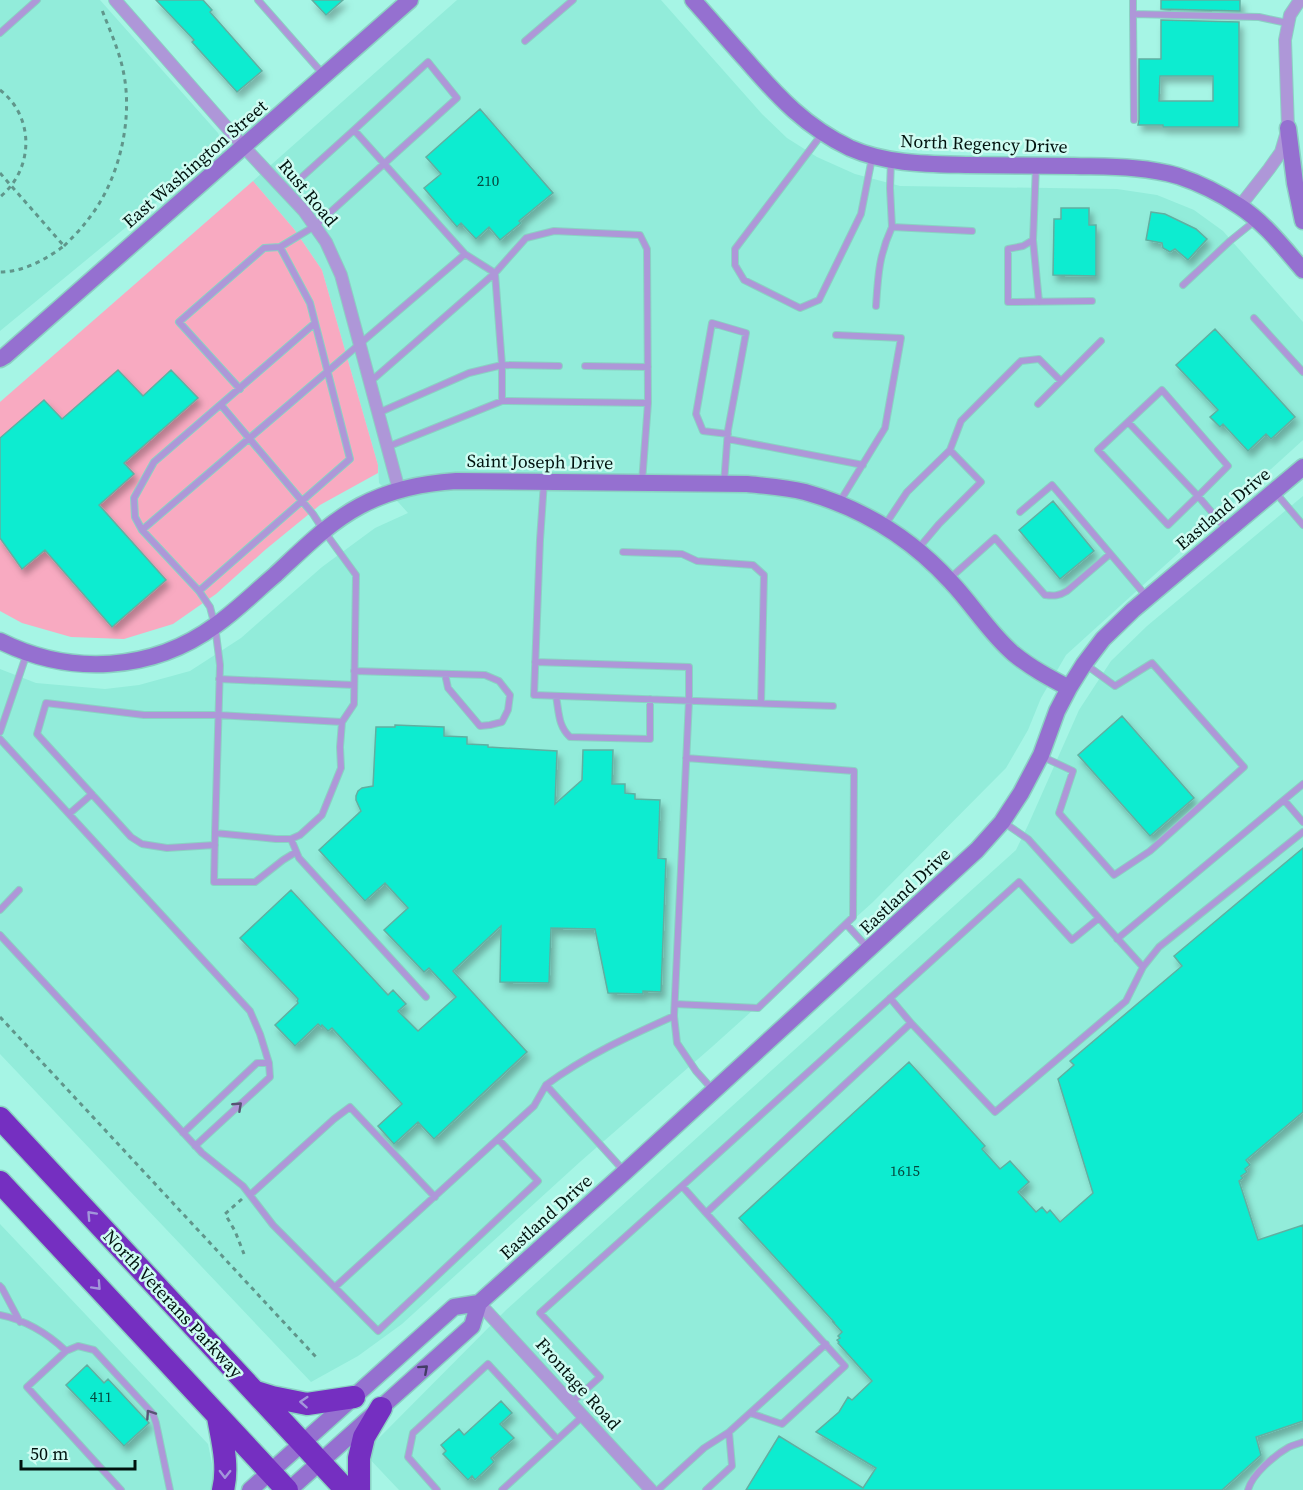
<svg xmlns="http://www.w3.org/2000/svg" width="1303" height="1490" viewBox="0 0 1303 1490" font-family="'Source Serif 4',serif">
	<defs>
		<filter id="shadow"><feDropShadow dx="3.5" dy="6" stdDeviation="3" flood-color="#0004"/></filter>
	</defs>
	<rect width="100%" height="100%" fill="#a6f5e5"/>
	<!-- built -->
	<path fill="#92ecda" d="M0 0H100L218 133 221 140V149L0 331Z
		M457 0H661L762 114 787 138 817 157 855 174 900 186 1117 189 1157 195 1194 210 1223 231 1303 322V440L1066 655 1041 698 1028 730 1006 768 873 902 713 1046 581 1161 402 1324 358 1356 311 1382 0 1054V669L36 683 105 689 139 685 190 671 241 638 322 567 375 528 408 513 399 503 379 483 378 465 322 270 294 229 253 181Z
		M1303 496V1490H399L364 1453 506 1310 1016 850 1029 823 1079 710 1111 661 1147 626Z
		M0 1224 208 1444 212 1464 214 1488 213 1490H0Z"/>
	<!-- green -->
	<path fill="#f8aac1" d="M253 181 294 229 322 270 378 465V473L320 505 265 550 216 594 173 624 124 639 71 637 22 623 0 611V402Z"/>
	<!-- building -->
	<path fill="#0eecd0" stroke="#61afa1" stroke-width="1.5" fill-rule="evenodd" filter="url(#shadow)" d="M156 0H203L212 10 210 12 262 71 237 92 192 42 194 40Z
		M312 0H343L326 15Z
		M1161 0H1240V11L1161 9Z
		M1161 20 1239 22V127H1163V125H1138L1139 120V59H1161ZM1160 76H1213V101H1159Z
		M480 109 553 193 519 221 521 223 500 240 489 227 476 239 461 223 457 227 424 188 441 174 426 157Z
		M1061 208H1089V225H1096V276L1053 275 1054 219H1061Z
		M1151 212 1165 214 1196 229 1207 239 1188 260 1175 249 1170 252 1163 248 1162 243 1146 240Z
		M1215 329 1295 417 1271 439 1266 434 1248 451 1223 424 1220 427 1210 417 1218 410 1176 365Z
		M118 370 143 396 171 370 198 398 124 463 134 474 99 505 166 580 112 627 45 550 22 569 0 538V438L44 400 62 419Z
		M1053 501 1094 551 1060 579 1019 530Z
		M1122 716 1194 798 1150 836 1078 755Z
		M395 725 444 727V736L467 737V744L488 745V747L557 751 555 804 582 780 583 750H613L612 784H625V793L635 794V799L660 800 658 858 666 859 661 992 643 991V994L608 993 595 929 551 928 549 983 500 982 501 926 453 971 527 1052 434 1139 418 1122 394 1144 378 1126 402 1104 332 1028 328 1031 322 1025 321 1027 318 1024 295 1046 275 1025 298 1003 297 1001 298 999 240 938 291 890 388 995 393 990 406 1004 398 1011 418 1031 456 997 429 968 424 972 384 930 408 908 385 883 365 901 319 850 361 811 356 800V796L358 791 362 788 373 786 376 727H395Z
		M1303 848V1112L1246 1160 1250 1165 1245 1169 1247 1172 1241 1176 1243 1178 1239 1181 1258 1240 1303 1225V1421L1256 1437 1261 1455 1222 1490H746L779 1436 863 1488 876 1468 816 1432 839 1412 848 1397 852 1400 872 1381 838 1343 839 1342 837 1340 840 1338 838 1336 842 1332 833 1322H834L739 1218 909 1062 985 1146 982 1149 1000 1169 1010 1161 1029 1182 1018 1192 1036 1212 1042 1207 1047 1213 1050 1210 1060 1222 1093 1193 1058 1079 1074 1065 1070 1061 1182 966 1174 956Z
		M87 1365 104 1383 108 1379 149 1423 124 1446 66 1385Z
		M501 1401 512 1413 500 1424 514 1438 491 1458 494 1462 475 1480 472 1476 468 1480 443 1454 446 1451 441 1445 459 1429 464 1435Z"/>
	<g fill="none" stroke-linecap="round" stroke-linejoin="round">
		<defs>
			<path id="lane" d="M258 0 323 74
				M1133 14V0
				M0 33 37 0
				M525 41 573 0
				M1134 120 1133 14 1259 17 1287 23
				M822 134 735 249V265L744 280 800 308 819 300 861 214 872 158
				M891 161 890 188 892 227 972 231
				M1036 166 1033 240 1023 246 1008 249V302L1092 301
				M303 176 354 130 465 254 495 273 370 382
				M1033 240 1039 302
				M1183 285 1230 241 1256 220
				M876 306C878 275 879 255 892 227
				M1254 318 1303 372
				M836 335 901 338 885 428 839 503
				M585 366 648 367
				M240 389 179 322 264 248 280 247 315 226 457 98 428 62 354 130
				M502 401V365L495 273 526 238 554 231 640 235 647 249 648 403 642 482
				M1038 404 1061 381
				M221 405 313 514 324 531 356 575 354 704 342 722 340 747 341 768 322 815 300 835 291 839H276L215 833 220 665 215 626 210 607 199 591 142 530 135 517 134 498 154 462 315 323
				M378 413 469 373 502 365 559 366
				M1128 422 1198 496 1168 525 1098 450 1162 390 1228 466 1198 496 1227 530
				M728 439 863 465
				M387 447 502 401 648 403
				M544 482 540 540 534 695 833 706
				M724 483 728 430 746 333 712 323 696 414 703 431 728 434
				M1275 492 1303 525
				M1020 512 1052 485 1147 597
				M885 525 907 492 950 450 961 421 1021 361 1039 359 1061 381 1101 341
				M142 530 465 254
				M917 550 939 524 981 482 950 450
				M623 552 682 554 697 561 753 565 764 575 761 703
				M949 579 995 538 1045 595C1054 596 1059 596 1067 591L1110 554
				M199 591 350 459 310 303 280 247
				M535 662 689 667V700L674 1016 677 1043 696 1071 713 1090
				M354 671 485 675 499 681 510 695 508 710 502 722 490 725 480 726 448 688 445 674
				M219 679 354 685
				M556 696C559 712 558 726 570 737L650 739V699
				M0 732 27 653
				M0 739 250 1011 260 1034 269 1063
				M1041 756 1073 771 1059 813 1114 875 1150 851 1244 767 1152 663 1115 686 1085 664
				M1284 800 1303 822
				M69 814 92 794
				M215 833 214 882H255L283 860 296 852
				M291 839 299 858 426 997
				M215 845 167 848 142 844 131 837 37 734 46 703 144 715H218L342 722
				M0 910 19 890
				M847 925 867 947
				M0 935 202 1153 243 1186 273 1225 378 1331 538 1181 498 1139
				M1117 939 1303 784
				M1143 967 1159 947 1303 832
				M890 998 911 1023
				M675 1004 758 1008 853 917 854 771 686 758
				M546 1085C585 1056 629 1036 674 1016
				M183 1133 257 1063H269L270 1077 195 1146
				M682 1186 1019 882 1072 940 1099 918
				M250 1195 334 1119 350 1107 435 1197
				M0 1286 2 1288 20 1322
				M335 1287 534 1106 546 1085 625 1172
				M0 1315C25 1320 48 1334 66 1351L27 1387 121 1490
				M66 1351 78 1346 94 1350 153 1414 156 1423 170 1490
				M571 1403 600 1377 540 1313 682 1186 706 1213
				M750 1413 826 1344
				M437 1490 408 1457 413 1433 488 1364 557 1439
				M502 1490 583 1416
				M658 1490 704 1448 729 1432
				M706 1490 732 1466 729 1432 750 1413 782 1424 845 1366 706 1213 911 1023 995 1112 1126 1001 1143 967 1028 839 1003 822
				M1248 1490C1252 1474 1275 1455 1289 1447 1293 1445 1298 1444 1303 1442"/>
			<path id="street" d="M115 0 244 147 304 211 326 242 341 275 399 490
				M1240 206 1269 169 1281 152 1288 128 1285 40 1290 15 1300 0
				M479 1303 651 1490"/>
			<path id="secondary" d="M693 0C711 20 729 41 747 61 778 97 806 127 850 148 886 164 927 164 966 165 1002 165 1038 166 1074 166 1108 167 1145 166 1178 176 1199 183 1221 194 1239 206 1264 222 1284 248 1303 270
				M1288 128 1295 183 1303 221
				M0 359 5 356 410 0
				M0 641C70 676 152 672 216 625 237 610 255 592 275 575 301 551 328 523 360 506 390 490 422 483 456 481L747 484C766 486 786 487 805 492 862 508 912 539 951 582 973 605 990 634 1014 654 1031 668 1050 678 1069 688
				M250 1490 454 1307 479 1303
				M289 1490 472 1326 479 1303 625 1172 977 850 1002 822 1021 793 1041 755 1057 711 1069 688 1084 664 1103 639 1133 610 1303 467"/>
			<path id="highway" d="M0 1118 346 1490
				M0 1182 287 1490
				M256 1392 272 1397 307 1404 354 1397
				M218 1417C222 1440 229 1466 223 1490
				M359 1490V1458L364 1437 381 1408"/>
		</defs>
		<!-- lane casing -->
		<use href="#lane" stroke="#8bd1c3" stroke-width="8"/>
		<!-- street casing -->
		<use href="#street" stroke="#8bd1c3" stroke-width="14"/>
		<!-- secondary casing -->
		<use href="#secondary" stroke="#8bd1c3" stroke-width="19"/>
		<!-- highway casing -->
		<use href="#highway" stroke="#8bd1c3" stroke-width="25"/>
		<!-- path -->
		<path stroke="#60968b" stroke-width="3" stroke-dasharray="4.5 4.5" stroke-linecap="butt" d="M0 90C35 117 34 169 0 197
			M0 173 64 246C46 259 24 272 0 272
			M64 246C72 238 80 230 86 222 118 184 133 123 124 75 120 52 110 31 102 10
			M0 1017 316 1357
			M242 1199 225 1214 235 1231 244 1254"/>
		<!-- lane -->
		<use href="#lane" stroke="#ae97d8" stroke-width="6"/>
		<!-- street -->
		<use href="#street" stroke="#ae97d8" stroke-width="12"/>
		<!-- secondary -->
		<use href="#secondary" stroke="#9570d0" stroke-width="16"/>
		<!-- highway -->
		<use href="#highway" stroke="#752fc1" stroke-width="22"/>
	</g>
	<!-- one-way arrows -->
	<defs><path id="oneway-chevron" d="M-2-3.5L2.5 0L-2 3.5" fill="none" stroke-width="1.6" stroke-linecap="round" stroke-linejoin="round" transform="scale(1.5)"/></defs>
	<g stroke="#575473">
		<use href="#oneway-chevron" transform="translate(238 1106) rotate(-43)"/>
		<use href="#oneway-chevron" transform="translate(150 1414) rotate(-124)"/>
	</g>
	<g stroke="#a296da">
		<use href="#oneway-chevron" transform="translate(91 1215) rotate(-133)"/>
		<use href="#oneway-chevron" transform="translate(97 1286) rotate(47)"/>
		<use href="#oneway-chevron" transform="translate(304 1402) rotate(-176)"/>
		<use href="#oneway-chevron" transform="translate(225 1474) rotate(91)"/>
	</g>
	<use stroke="#433c65" href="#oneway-chevron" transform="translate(424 1369) rotate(-42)"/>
	<g text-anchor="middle" stroke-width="5" stroke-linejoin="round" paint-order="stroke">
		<!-- number labels -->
		<g font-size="15" fill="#04483e">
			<text x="488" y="186">210</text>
			<text x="905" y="1176">1615</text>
			<text x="101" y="1402">411</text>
		</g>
		<!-- street labels -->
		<g font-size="18" fill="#00120e" stroke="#cefcf2">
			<text transform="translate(984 144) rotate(2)" y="6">North Regency Drive</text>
			<text transform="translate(195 164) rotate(-41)" y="6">East Washington Street</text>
			<text transform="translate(308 193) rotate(50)" y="6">Rust Road</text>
			<text transform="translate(540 462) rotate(1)" y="6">Saint Joseph Drive</text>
			<text transform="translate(1223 509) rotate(-40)" y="6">Eastland Drive</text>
			<text transform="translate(905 891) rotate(-43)" y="6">Eastland Drive</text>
			<text transform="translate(546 1217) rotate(-42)" y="6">Eastland Drive</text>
			<text transform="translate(173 1304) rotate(47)" y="6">North Veterans Parkway</text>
			<text transform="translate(578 1384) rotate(48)" y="6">Frontage Road</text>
		</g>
	</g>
	<!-- scale -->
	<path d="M21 1460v9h114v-9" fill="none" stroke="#00120e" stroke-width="3"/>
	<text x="30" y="1460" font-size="18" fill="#00120e" stroke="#cefcf2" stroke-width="4.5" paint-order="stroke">50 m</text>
</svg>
